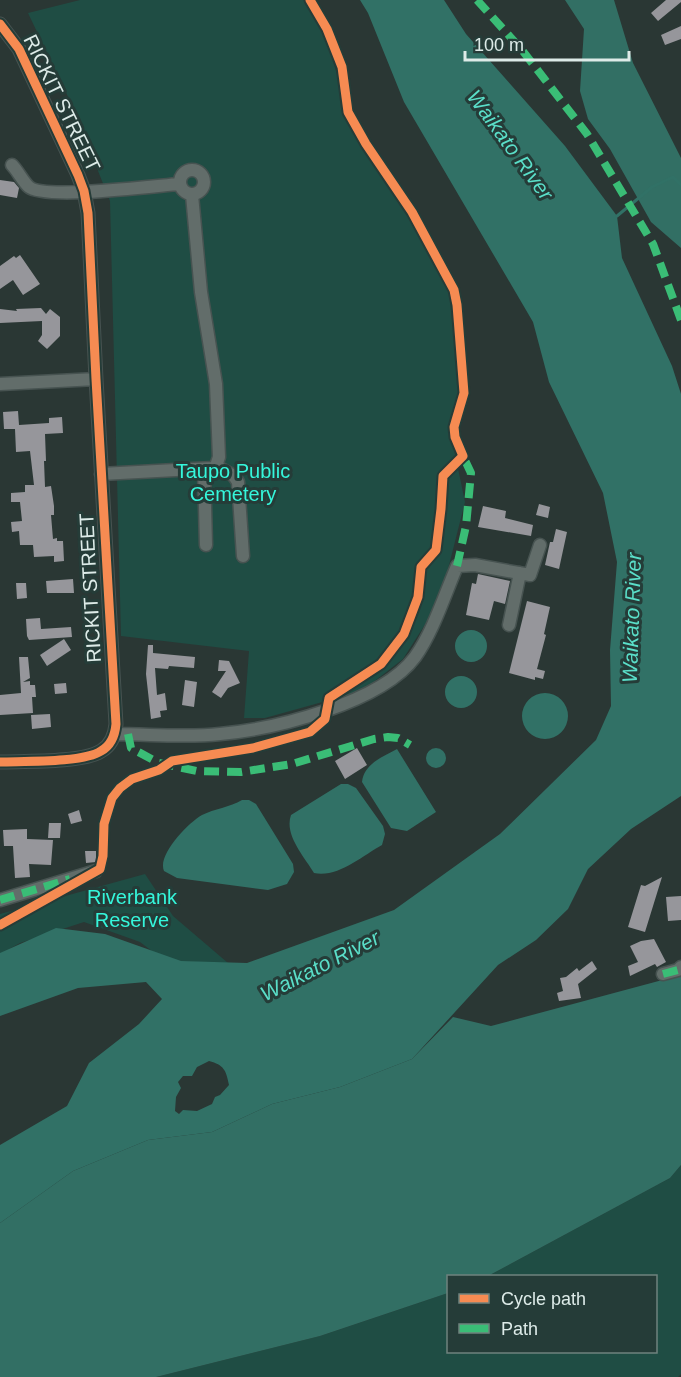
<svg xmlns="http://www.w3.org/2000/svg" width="681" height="1377" viewBox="0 0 681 1377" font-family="Helvetica,sans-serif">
	<rect width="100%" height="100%" fill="#2a3734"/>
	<!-- green -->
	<path fill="#1f4d44" d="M80 0H307L319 17 338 77 345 114 408 214 452 297 459 397 450 430 465 502 440 601 403 659 362 691 265 718H244L249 651 121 636 110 201 71 103 28 13Z
		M145 874 173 916 228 963 165 961 140 942 84 922 20 943 0 954V914Z
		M681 1165V1374L678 1377H156L320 1336 448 1293V1352H656V1276H488L670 1178Z"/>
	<!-- forest -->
	<path fill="#326f64" d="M565 0H614L633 63 681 158V248L651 222 610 149 588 119 580 91 584 29Z
		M681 975V1165L670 1178 488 1276H448V1293L320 1336 156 1377H0V1223L73 1171 148 1140 212 1132 272 1104 340 1087 412 1059 453 1017 491 1026Z"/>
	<!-- water -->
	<path fill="#317166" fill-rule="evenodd" d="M360 0H444L466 34 565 146 617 216 622 258 672 366 681 394V796L631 829 588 869 568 909 536 940 498 965 412 1059 340 1087 272 1104 212 1132 148 1140 73 1171 0 1223V1145L67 1106 89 1063 139 1024 162 999 146 982 78 988 0 1016V953L56 928 105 934 181 961 247 963 394 910 500 834 596 740 611 706 610 650 617 562 603 493 549 382 533 322 404 102 368 13ZM209 1061C224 1065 226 1070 229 1085L220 1095 215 1097 212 1104 197 1111 183 1110 179 1114 175 1111 176 1097 181 1088 178 1082 183 1076H192L197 1067Z
		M455 646a16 16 0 1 1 32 0a16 16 0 1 1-32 0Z
		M445 692a16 16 0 1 1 32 0a16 16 0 1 1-32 0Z
		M522 716a23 23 0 1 1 46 0a23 23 0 1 1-46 0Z
		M426 758a10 10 0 1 1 20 0a10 10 0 1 1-20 0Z
		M397 749 436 812 407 831 391 828 362 782C364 764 382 757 397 749Z
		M341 784H348L356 788 383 826 385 834 382 845C362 856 338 878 314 873 304 856 284 835 291 815Z
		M242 800H249L256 804 293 864 294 872 287 884 268 890 177 878 164 871C157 855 188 823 202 815 214 809 230 807 242 800Z"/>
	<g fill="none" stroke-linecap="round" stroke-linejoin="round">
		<!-- stream -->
		<path stroke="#317166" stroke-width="3" d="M617 216 652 187 673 177 681 185"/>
	</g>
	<!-- building -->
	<path fill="#96969b" d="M666 0H681V2L658 21 651 13Z
		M681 26V39L665 45 661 35Z
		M0 180 14 182 19 188 17 198 0 195Z
		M20 255 40 284 23 295 13 280 0 289V266L14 256 16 258Z
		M41 308 46 314 50 309 60 317V336L47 349 38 341 42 335V321L0 323V309L17 311 16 309Z
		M18 411 19 425 49 423V418L62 417 63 433 45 434 46 461H44L45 487 51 486 54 506V515H51L53 539 57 538V541H63L64 561 54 562V556L34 557 33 545H20L19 531 12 532 11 522 22 521 20 502H11V493L25 492V485H34L30 451 16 452 15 429H4L3 412Z
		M539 504 550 507 548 518 536 515Z
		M483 506 506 511 505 518 533 525 531 536 478 527Z
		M556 529 567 532 559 569 545 565 550 542H553Z
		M478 574 510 581 505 604 494 601 489 620 466 615 472 583 476 584Z
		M73 579 74 593H47L46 581Z
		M16 583H26L27 598 17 599Z
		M527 601 550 607 544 634 546 635 537 669 545 671 543 679 535 677V680L509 673Z
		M40 618 41 629 71 627 72 637 29 640 27 636 26 619Z
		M64 639 71 650 47 666 40 655Z
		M148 645H153V653L195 657 194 668 169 666 168 669 155 668 157 695 165 693 167 710 160 711 161 717 151 719 146 674Z
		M19 657H28L30 678 23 682 30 681V685H35L36 697H32L33 713 0 715V695L21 693Z
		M219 660 229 661 240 683 228 688 221 698 212 692 226 671H218Z
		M185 680 197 682 194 707 182 705Z
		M66 683 67 693 55 694 54 684Z
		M50 714 51 727 32 729 31 715Z
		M357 748 367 765 345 779 335 761Z
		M79 810 82 821 71 824 68 814Z
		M49 823H61L60 838H48Z
		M27 829V839L53 840 51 865 29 864 30 877 15 878 13 846H4L3 830Z
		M85 851H96V862L86 863Z
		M662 877 645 932 628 927 641 885 645 886Z
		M681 896V920L668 921 666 897Z
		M654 939 666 962 657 967 655 964 630 976 628 966 638 962 630 946 641 941Z
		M592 961 597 969 578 984 581 998 559 1001 557 993 563 991 560 978 566 977 577 968 579 971Z"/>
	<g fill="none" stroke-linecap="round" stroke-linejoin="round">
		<defs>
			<path id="minor" d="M0 24 19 49 78 175 84 191 88 213 96 379 116 724C115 735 112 745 101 751 83 763 23 761 0 762
				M12 165C18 171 23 182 29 187 45 200 154 186 179 184
				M180 182a12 12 0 1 1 24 0a12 12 0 1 1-24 0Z
				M0 384 96 379
				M216 466 234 476 238 482 243 556
				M204 469 206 545
				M101 474 213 468 216 466 219 457 216 384 201 292 192 195
				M509 625 520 573
				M115 734C150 734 185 738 220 734 275 729 381 703 415 657 433 632 445 594 457 566L475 565 530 575 540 545
				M0 900 96 871
				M663 974 678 970 681 967"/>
		</defs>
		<!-- minor casing -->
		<use href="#minor" stroke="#475351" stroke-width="15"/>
		<!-- minor -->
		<use href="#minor" stroke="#626d6a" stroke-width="12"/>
		<!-- quiet -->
		<path stroke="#3abd76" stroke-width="8" stroke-dasharray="15 8" stroke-linecap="butt" d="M477 0 522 50 587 134 653 244 681 320
			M457 566 466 526 471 473 463 456
			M128 734 131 748 159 763 197 771 241 772 292 764 374 739 388 737 398 738 410 745
			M0 900 70 879
			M663 974 678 970 681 967"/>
		<defs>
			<path id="cycleway" d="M0 24 19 49 78 175 84 191 88 213 96 379 116 724C115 735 112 745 101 751 83 763 23 761 0 762
				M0 925 100 869 103 856 104 824 112 798 120 788 132 779 159 770 172 761 253 748 310 732 325 719 329 698 381 664 404 634 418 597 421 567 436 550 441 509 443 476 463 456 455 437 454 427 464 393 457 305 454 290 412 212 366 144 348 112 342 67 327 29 310 0"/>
		</defs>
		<!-- cycleway casing -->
		<use href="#cycleway" stroke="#253c38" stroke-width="13"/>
		<!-- cycleway -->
		<use href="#cycleway" stroke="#f68b52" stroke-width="9"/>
	</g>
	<g text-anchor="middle" stroke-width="6" stroke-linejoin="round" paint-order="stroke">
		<!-- street labels -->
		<g font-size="20" fill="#ddebe8" stroke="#253c38">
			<text transform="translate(62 103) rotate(64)" y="7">RICKIT STREET</text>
			<text transform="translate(90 588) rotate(-93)" y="7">RICKIT STREET</text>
		</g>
		<!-- park labels -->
		<g font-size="20" fill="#35f6db" stroke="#253c38">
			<text x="233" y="478">Taupo Public<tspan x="233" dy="23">Cemetery</tspan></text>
			<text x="132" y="904">Riverbank<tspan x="132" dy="23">Reserve</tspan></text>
		</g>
		<!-- water labels -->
		<g font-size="21" font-style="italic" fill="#5adec8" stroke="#253c38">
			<text transform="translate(510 145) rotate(54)" y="7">Waikato River</text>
			<text transform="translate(632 618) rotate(-88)" y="7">Waikato River</text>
			<text transform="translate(320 966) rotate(-27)" y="7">Waikato River</text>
		</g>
	</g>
	<!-- legend -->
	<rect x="447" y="1275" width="210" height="78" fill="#253c38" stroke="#6f827e" stroke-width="1.5"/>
	<rect x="459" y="1294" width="30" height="9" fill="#f68b52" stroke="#6f827e" stroke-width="1.5"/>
	<text x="501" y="1305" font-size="18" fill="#ddebe8">Cycle path</text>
	<rect x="459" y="1324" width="30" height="9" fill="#3abd76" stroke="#6f827e" stroke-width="1.5"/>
	<text x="501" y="1335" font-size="18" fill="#ddebe8">Path</text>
	<!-- scale -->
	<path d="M465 51v9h164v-9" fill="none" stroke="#ddebe8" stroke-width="3"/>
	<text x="474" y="51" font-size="18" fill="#ddebe8" stroke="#253c38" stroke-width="4.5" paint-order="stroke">100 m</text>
</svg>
